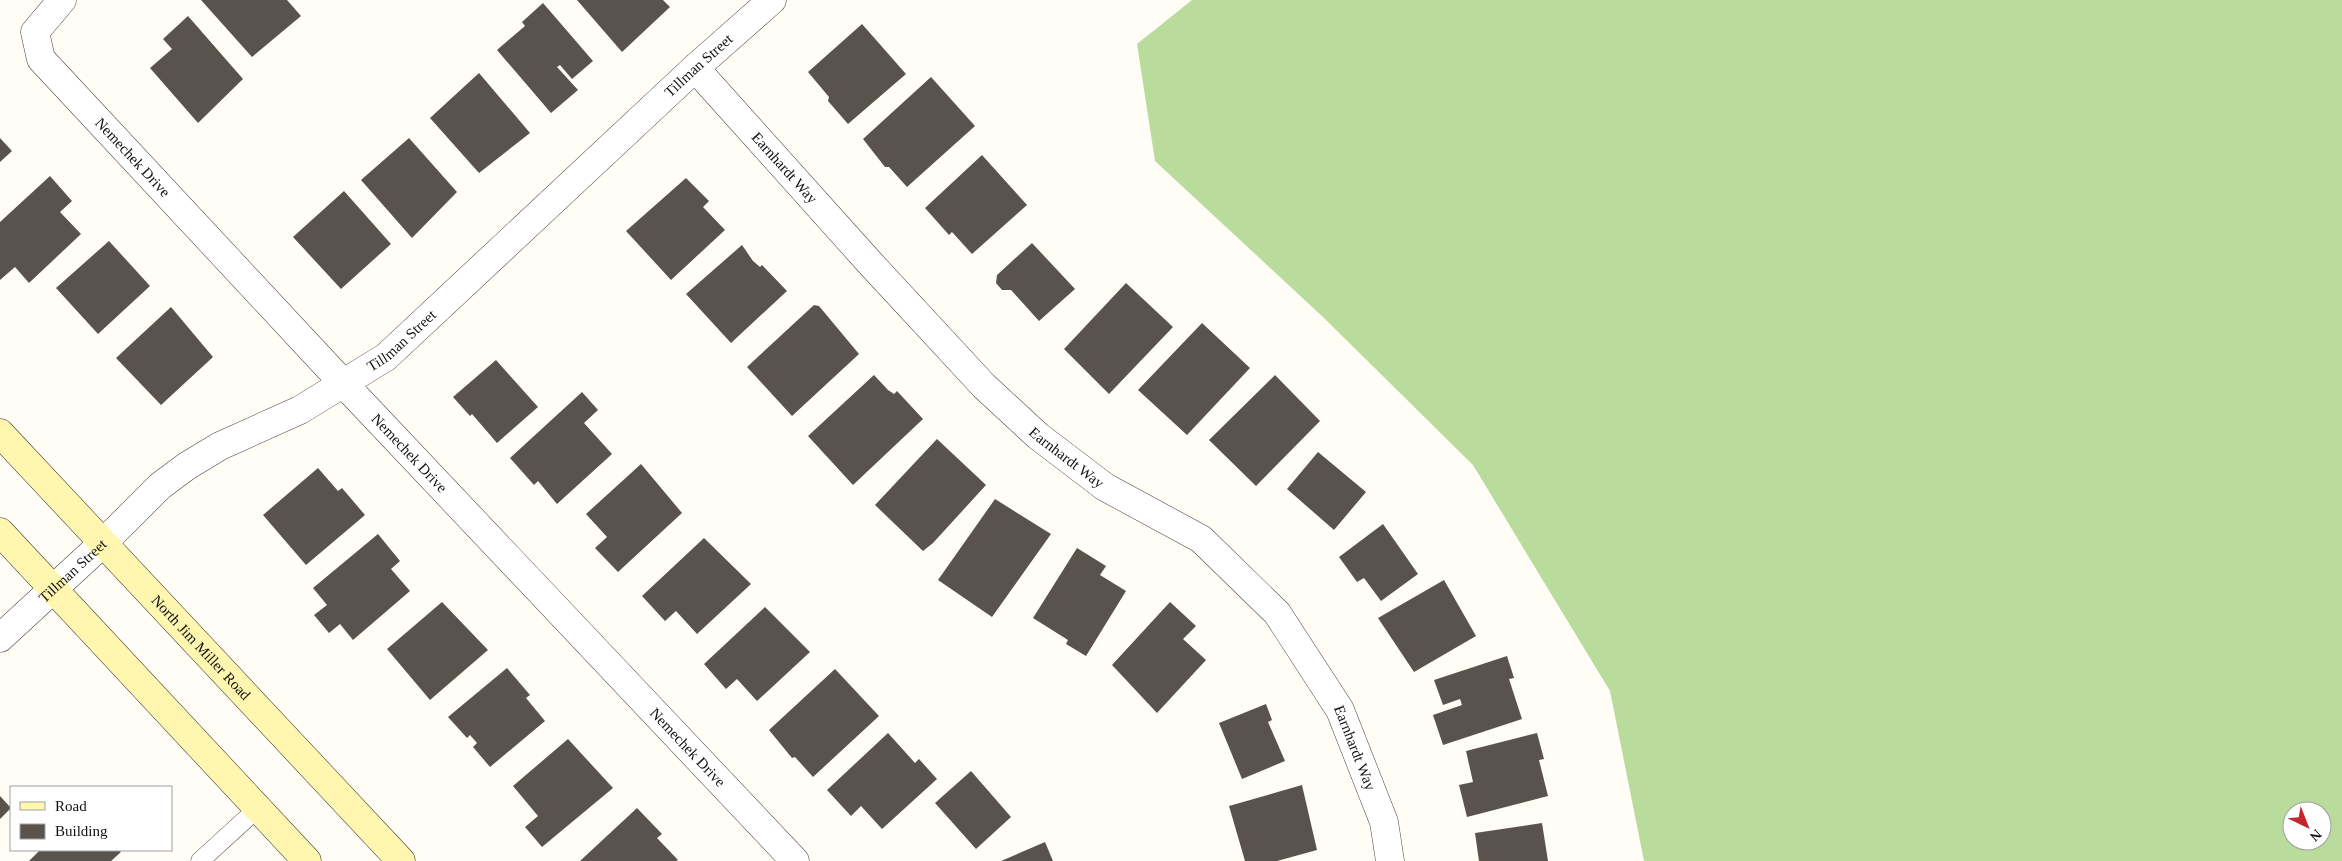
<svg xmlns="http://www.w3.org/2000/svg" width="2342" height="861" viewBox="0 0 2342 861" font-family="'Times New Roman',serif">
	<rect width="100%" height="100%" fill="#fffdf5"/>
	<!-- forest -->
	<path fill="#b9dc9c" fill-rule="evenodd" d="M1192 0H2342V861H1644L1610 691 1473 465 1324 318 1155 161 1137 44ZM2292 811H2322V841H2292Z"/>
	<!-- building -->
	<path fill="#5a524d" d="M201 0H287L301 16 252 57Z
		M577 0H663L670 7 622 52Z
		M543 3 593 61 572 79 560 65 557 67 578 90 551 113 497 50 525 26 522 22Z
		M188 16 243 79 198 123 150 68 172 49 163 39Z
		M862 24 906 74 848 124 828 101 829 97 808 72Z
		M479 73 530 133 479 173 430 118Z
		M931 77 975 126 907 187 889 167H885L863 139Z
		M0 138 12 151 0 162Z
		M409 138 457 192 412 238 361 180Z
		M982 155 1027 205 972 254 952 232 949 235 925 208Z
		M50 176 72 201 60 212 81 234 29 283 15 267 0 280V222Z
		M686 178 709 201 703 207 725 230 671 280 626 231Z
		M344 191 391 244 341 289 293 237Z
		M109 241 150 286 98 334 56 288Z
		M1032 243 1075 289 1039 321 1011 290H1002L996 283 997 275Z
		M742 245 753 261 760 267 762 265 787 291 731 343 686 294Z
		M1126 283 1173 327 1109 394 1064 349Z
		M814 305 819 306 859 354 792 416 747 367Z
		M171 307 213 357 161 405 116 358Z
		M1202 323 1250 368 1187 435 1138 390Z
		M496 360 538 407 497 443 472 414 470 416 453 397Z
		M874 375 888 390 894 394 897 391 923 419 853 485 808 436Z
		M1275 375 1320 421 1256 486 1209 440Z
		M582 392 598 410 584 423 612 454 557 504 538 481 534 485 510 458Z
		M937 439 986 485 933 543 923 551 875 505Z
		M1318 452 1366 492 1334 530 1287 489Z
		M641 464 682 513 618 572 595 548 607 537 586 514Z
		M318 468 338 491 342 488 365 515 306 565 263 515Z
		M995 499 1051 534 992 617 938 580Z
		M1383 524 1418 574 1381 601 1364 578 1357 582 1339 557Z
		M378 534 400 561 391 569 410 591 353 640 340 624 329 633 314 615 327 605 313 588Z
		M704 538 751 584 697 634 676 611 665 621 642 596Z
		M1077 548 1106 566 1100 575 1126 591 1086 656 1066 644 1068 640 1033 618Z
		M1444 580 1476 636 1414 672 1378 618Z
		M442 602 488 650 430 700 387 649Z
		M1170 602 1196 626 1183 639 1206 660 1157 713 1112 665Z
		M765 607 810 652 757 701 737 679 726 689 704 664Z
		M1507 656 1514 678 1509 679 1522 719 1443 745 1433 715 1462 705 1460 699 1443 705 1434 680Z
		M507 668 530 695 526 698 545 721 490 767 473 747 477 743 470 735 467 738 448 717Z
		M835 669 879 716 813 777 795 757 792 758 769 730Z
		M1266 704 1272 720 1268 722 1285 761 1242 779 1219 723Z
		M888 733 915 763 919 759 937 779 882 829 861 806 851 816 827 790Z
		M1537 733 1544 759 1539 760 1548 796 1467 817 1459 785 1473 782 1466 751Z
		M568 739 613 788 542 847 525 827 538 816 513 786Z
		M971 771 1011 817 976 849 935 803Z
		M1302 785 1317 850 1277 861H1245L1229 806Z
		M0 796 11 808 0 819Z
		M637 808 662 834 657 838 678 860 676 861H580Z
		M1542 823 1548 861H1479L1475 833Z
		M1045 842 1053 861H1001Z
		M40 850H118L121 852 111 861H29Z"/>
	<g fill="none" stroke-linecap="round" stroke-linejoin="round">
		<defs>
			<path id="lane" d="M200 861 258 808"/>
			<g id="street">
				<path id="s1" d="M62 0 35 32 41 59 343 383 795 861"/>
				<path id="s2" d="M695 68 870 263 984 386 1038 436 1105 487 1201 539 1277 613 1340 710 1384 822 1390 861"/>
				<path id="s3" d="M0 638 103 543 160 486 187 466 220 446 300 410 386 357 695 68 772 0"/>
			</g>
			<g id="secondary">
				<path id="s4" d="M0 433 401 861"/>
				<path d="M0 532 307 861"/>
			</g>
		</defs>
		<!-- lane casing -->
		<use href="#lane" stroke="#444" stroke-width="19"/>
		<!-- street casing -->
		<use href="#street" stroke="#444" stroke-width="29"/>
		<!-- secondary casing -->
		<use href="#secondary" stroke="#333" stroke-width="29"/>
		<!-- lane -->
		<use href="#lane" stroke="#fff" stroke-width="18"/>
		<!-- street -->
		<use href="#street" stroke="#fff" stroke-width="28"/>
		<!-- secondary -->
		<use href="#secondary" stroke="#fff6b0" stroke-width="28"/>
	</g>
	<g text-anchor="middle" stroke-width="5" stroke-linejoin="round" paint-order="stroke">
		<!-- street labels -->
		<g font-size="15" fill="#111" stroke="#fff">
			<text dy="5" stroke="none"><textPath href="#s3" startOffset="909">Tillman Street</textPath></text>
			<text dy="5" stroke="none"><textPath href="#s1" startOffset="204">Nemechek Drive</textPath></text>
			<text dy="5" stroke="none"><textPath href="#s2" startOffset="134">Earnhardt Way</textPath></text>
			<text dy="5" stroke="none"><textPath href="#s3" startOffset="504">Tillman Street</textPath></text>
			<text dy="5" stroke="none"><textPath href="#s1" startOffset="609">Nemechek Drive</textPath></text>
			<text dy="5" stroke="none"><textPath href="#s2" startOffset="539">Earnhardt Way</textPath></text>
			<text dy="5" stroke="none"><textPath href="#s3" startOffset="99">Tillman Street</textPath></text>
			<text dy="5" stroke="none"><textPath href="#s4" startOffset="294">North Jim Miller Road</textPath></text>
			<text dy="5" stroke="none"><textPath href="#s1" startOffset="1014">Nemechek Drive</textPath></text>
			<text dy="5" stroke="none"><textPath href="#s2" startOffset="959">Earnhardt Way</textPath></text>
		</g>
	</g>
	<!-- legend -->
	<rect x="10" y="786" width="162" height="65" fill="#ffffff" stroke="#a0a0a0"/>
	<rect x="20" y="802" width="25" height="8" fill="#fff6b0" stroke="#a0a0a0"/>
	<text x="55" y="811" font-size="15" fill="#111111">Road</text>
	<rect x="20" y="824" width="25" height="15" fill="#5a524d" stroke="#a0a0a0"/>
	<text x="55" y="836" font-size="15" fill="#111111">Building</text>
	<!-- north arrow -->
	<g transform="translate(2307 826) rotate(137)"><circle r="24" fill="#ffffff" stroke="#a0a0a0"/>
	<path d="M0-4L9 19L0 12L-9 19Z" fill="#c4262e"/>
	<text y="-8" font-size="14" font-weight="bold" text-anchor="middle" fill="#111111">N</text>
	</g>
</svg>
